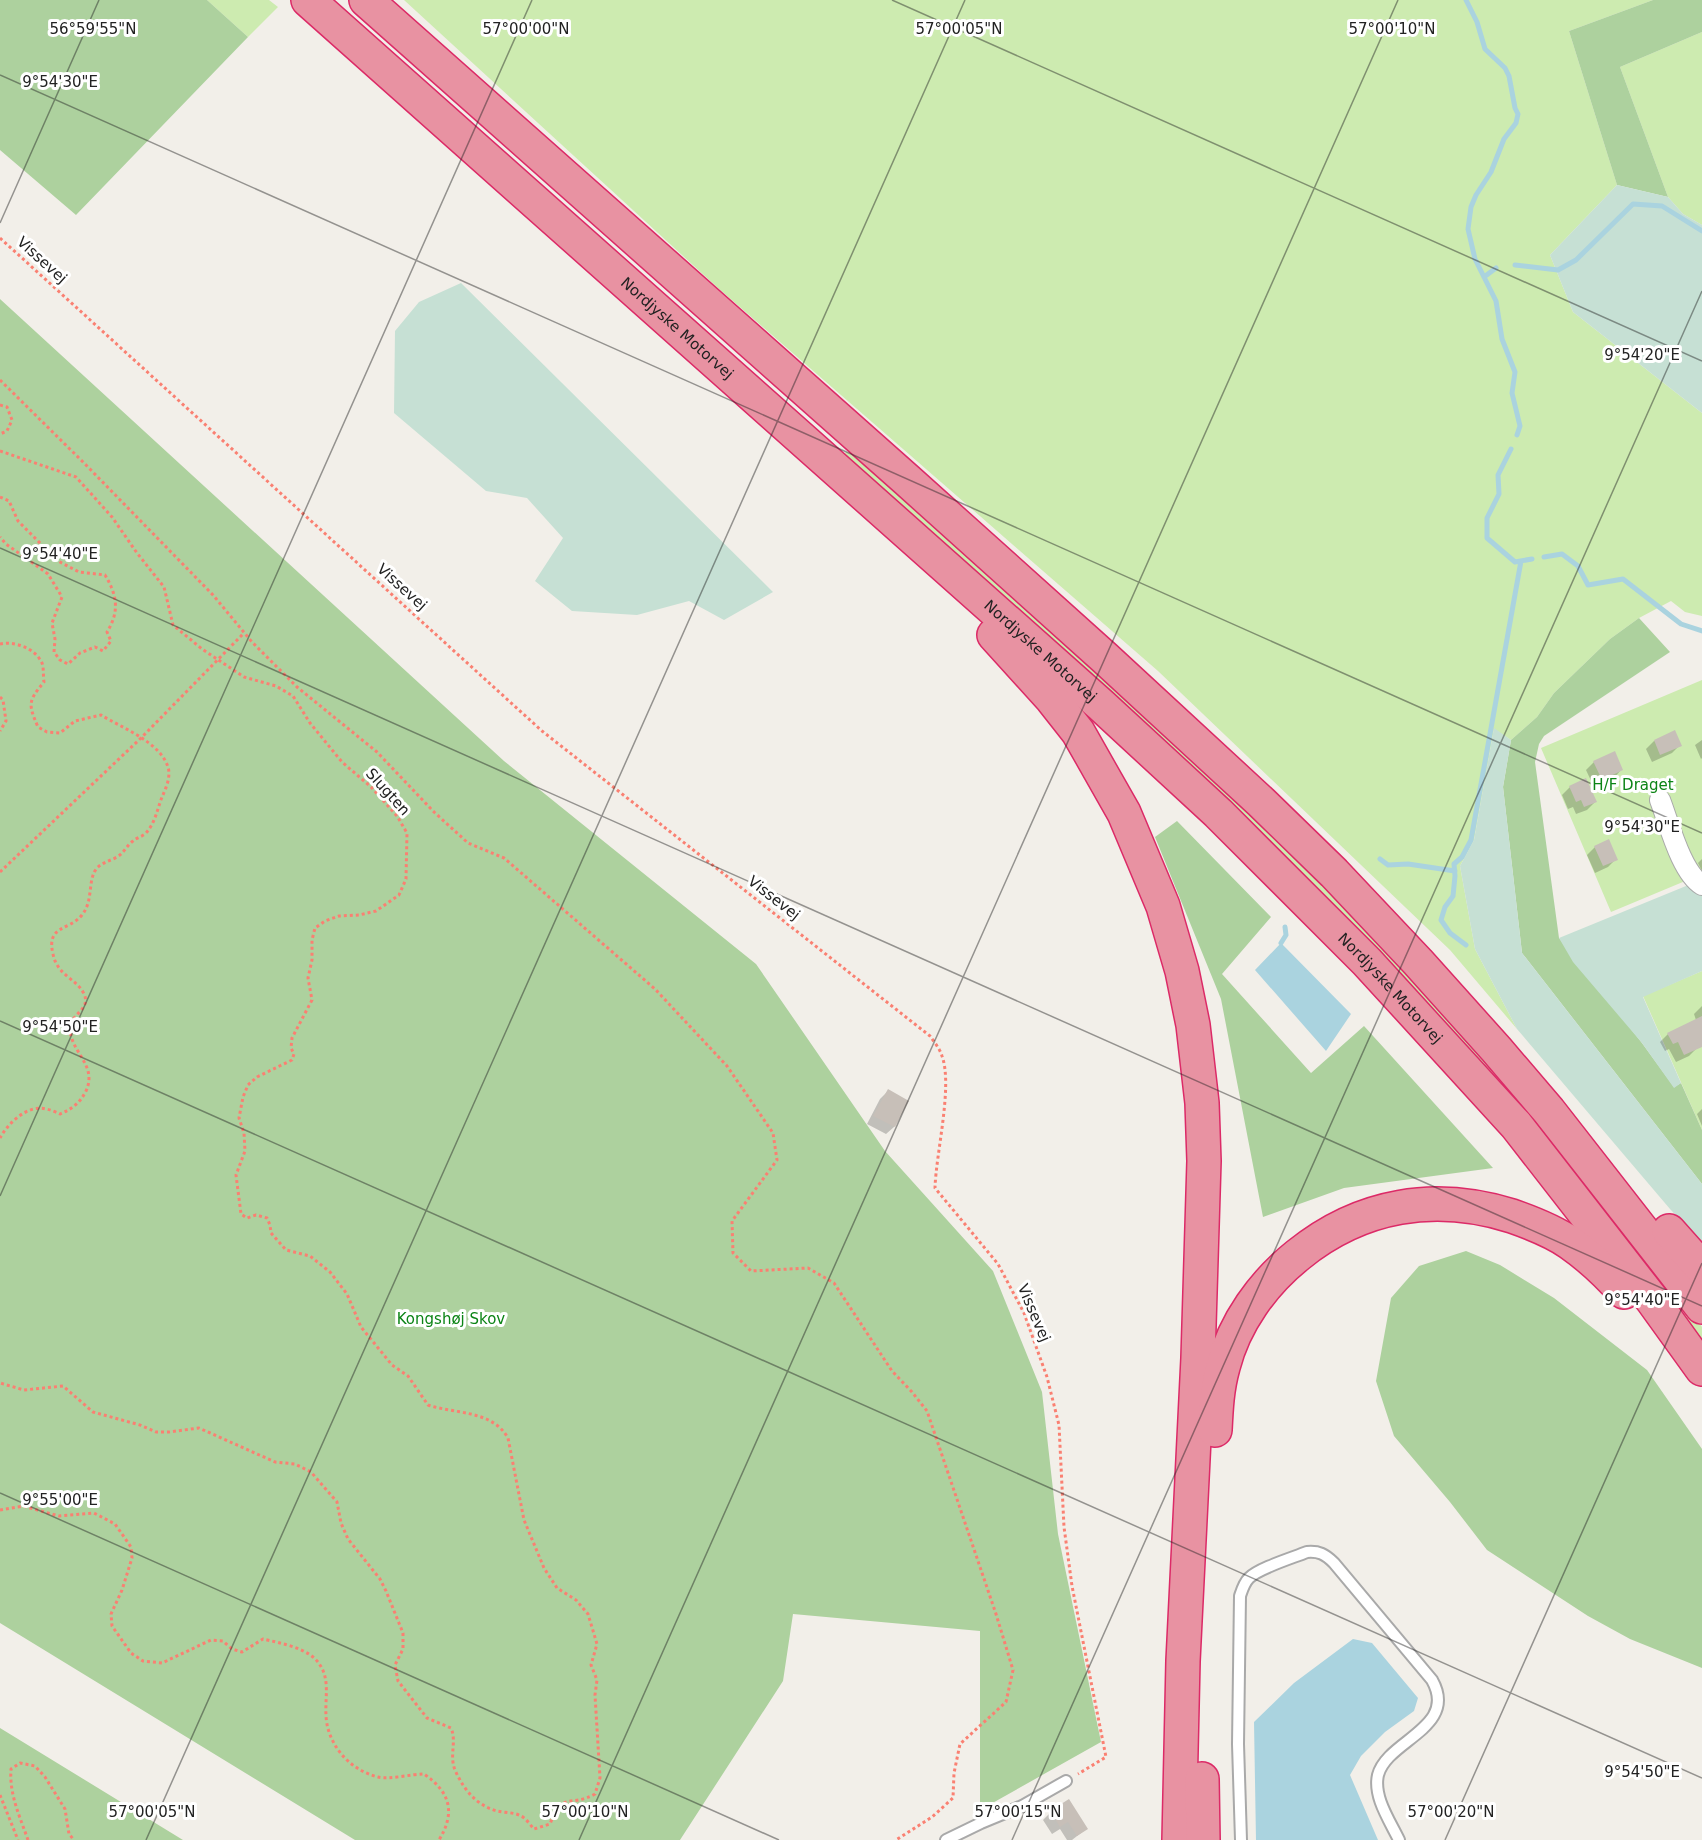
<svg xmlns="http://www.w3.org/2000/svg" width="1702" height="1840" viewBox="0 0 1702 1840" font-family="'DejaVu Sans',sans-serif">
	<rect width="100%" height="100%" fill="#f2efe9"/>
	<!-- grass -->
	<path fill="#cdebb0" d="M207 0H269L278 7 248 37Z
		M404 0H1653L1569 31 1617 185 1550 255 1573 312 1702 413V616L1685 612 1671 601 1639 618 1610 639 1554 693 1537 717 1511 740 1494 729 1474 840 1460 866 1475 949 1517 1029 1450 950 1158 671 718 288Z
		M1702 32V225L1683 214 1668 197 1620 67Z
		M847 452 871 468 1012 592 1309 868 1415 978 1618 1215 1702 1327V1350L1608 1224 850 465 843 454Z
		M1702 680V874L1611 912 1541 748Z
		M1702 971V1130L1643 996Z"/>
	<!-- forest -->
	<path fill="#add19e" d="M0 0H207L248 37 76 215 0 150Z
		M1653 0H1702V32L1620 67 1668 197 1617 185 1569 31Z
		M0 299 504 761 756 964 885 1151 993 1271 1042 1392 1058 1534 1101 1742 980 1810V1631L793 1614 783 1681 680 1840H355L0 1623Z
		M1639 618 1670 652 1544 736 1539 744 1535 762 1559 938 1642 1043 1674 1087 1681 1083 1702 1130V1184L1522 953 1503 787 1511 740 1537 717 1554 693 1610 639Z
		M1177 821 1271 917 1222 974 1311 1073 1364 1026 1493 1168 1344 1188 1263 1217 1221 999 1155 837Z
		M1466 1251 1500 1265 1554 1298 1647 1370 1702 1449V1668L1630 1639 1588 1616 1487 1550 1450 1502 1394 1436 1376 1381 1391 1298 1419 1266Z
		M0 1728 183 1840H0Z"/>
	<!-- wetland -->
	<path fill="#c6e0d4" d="M1617 185 1668 197 1683 214 1702 225V413L1573 312 1550 255Z
		M461 283 773 592 724 620 689 601 637 615 572 611 535 581 563 538 527 498 486 491 394 413 395 331 419 302Z
		M1494 728 1511 740 1503 787 1522 953 1702 1184V1243L1670 1209 1517 1029 1475 949 1460 866 1474 840Z
		M1686 886 1702 889V971L1643 997 1681 1083 1674 1088 1642 1043 1573 962 1559 938Z"/>
	<!-- water -->
	<path fill="#aad3df" d="M1281 943 1351 1014 1326 1051 1255 970Z
		M1353 1639 1372 1643 1418 1698 1414 1711 1385 1732 1361 1756 1350 1775 1378 1840H1256L1254 1722 1294 1683Z"/>
	<!-- shadow -->
	<path fill="#0003" d="M1702 740V758L1701 759 1695 745Z
		M1654 741 1680 745 1672 753 1652 762 1646 749Z
		M1594 762 1621 770 1614 778 1594 787 1586 770Z
		M1570 787 1595 802 1587 810 1576 814 1573 807 1568 809 1562 795Z
		M1595 847 1616 859 1608 867 1595 873 1587 855Z
		M1702 859V871L1698 863Z
		M1702 1006V1033L1697 1048 1689 1056 1676 1062 1669 1049 1665 1051 1660 1042 1668 1034 1696 1020 1694 1014Z
		M888 1091 907 1101 894 1127 886 1134 867 1124 880 1099Z
		M1702 1109V1126L1697 1114Z
		M1051 1812 1086 1829 1072 1840H1067L1060 1829 1052 1834 1043 1820Z"/>
	<g fill="none" stroke-linecap="round" stroke-linejoin="round">
		<!-- stream -->
		<path stroke="#aad3df" stroke-width="5" d="M1466 0 1477 22 1485 49 1505 68 1509 76 1515 108 1518 114 1516 123 1504 139 1491 172 1476 195 1471 207 1468 229 1475 259 1496 301 1502 339 1515 372 1512 393 1520 426 1517 435
			M1515 265 1558 270 1576 260 1633 204 1662 206 1702 231
			M1484 277 1496 268
			M1511 449 1498 475 1499 494 1487 518V538L1515 562 1532 559
			M1544 557 1562 554 1578 566 1588 585 1623 579 1681 624 1702 631
			M1380 859 1388 865 1408 864 1455 871
			M1281 943 1286 935 1285 927
			M1466 945 1450 933 1441 920 1445 907 1453 896 1455 876 1454 864 1462 857 1471 840 1521 561"/>
	</g>
	<!-- building -->
	<path fill="#c7bfb8" d="M1675 730 1682 746 1660 755 1654 740Z
		M1615 751 1623 770 1602 780 1593 761Z
		M1586 778 1597 802 1584 807 1581 800 1576 802 1569 786Z
		M1609 839 1618 860 1603 866 1594 846Z
		M1702 1016V1047L1684 1055 1678 1042 1673 1044 1667 1033Z
		M888 1089 909 1101 895 1127 873 1116Z
		M1069 1799 1088 1829 1077 1836 1068 1822 1060 1827 1050 1811Z"/>
	<g fill="none" stroke-linecap="round" stroke-linejoin="round">
		<defs>
			<path id="service" d="M946 1840 981 1823 1022 1806 1066 1781
				M1241 1840 1238 1744 1240 1596C1242 1590 1244 1583 1249 1578 1259 1568 1292 1558 1307 1552 1319 1551 1325 1554 1334 1563L1432 1680C1459 1728 1387 1740 1378 1775 1373 1797 1390 1821 1399 1840"/>
			<path id="minor" d="M1660 800C1669 823 1681 872 1702 885"/>
			<g id="motorway">
				<path id="s1" d="M308 0 1101 705 1218 813 1367 962 1516 1125 1653 1301 1702 1369"/>
				<path d="M366 0 907 480 1105 658 1261 802 1334 873 1418 962 1496 1049 1549 1111 1702 1307"/>
				<path d="M994 635 1052 699 1078 732 1124 813 1163 906 1182 971 1193 1025 1202 1103 1204 1161 1198 1358 1183 1661 1179 1840"/>
				<path d="M1669 1231 1702 1268"/>
				<path d="M1215 1430C1216 1409 1217 1388 1223 1367 1234 1323 1263 1283 1298 1255 1361 1204 1435 1192 1512 1216 1532 1223 1553 1231 1570 1243 1590 1257 1608 1274 1624 1292"/>
				<path d="M1202 1779 1203 1840"/>
			</g>
		</defs>
		<!-- service casing -->
		<use href="#service" stroke="#a9a9a9" stroke-width="14"/>
		<!-- minor casing -->
		<use href="#minor" stroke="#a9a9a9" stroke-width="22"/>
		<!-- motorway casing -->
		<use href="#motorway" stroke="#dc2a67" stroke-width="36"/>
		<!-- path -->
		<path stroke="#fa8072" stroke-width="3" stroke-dasharray="3 3" stroke-linecap="butt" d="M0 238 542 731 930 1036C934 1042 940 1049 942 1056 953 1086 936 1153 935 1188L998 1264 1024 1313 1047 1377 1059 1425 1064 1527 1072 1586 1106 1757 1078 1774
			M0 380 85 464 213 595 252 642 297 687 377 752 434 812 468 843 504 858 655 989 727 1066 773 1133 777 1160 732 1221 733 1253 751 1271 808 1268 834 1283 892 1371 912 1392 927 1411 996 1614 1013 1670 1006 1702 960 1744 954 1773 953 1798 932 1817 896 1840
			M0 405 7 407 12 420 7 431 0 434
			M0 451 76 477 112 517 137 553 164 587 173 625 202 649 244 677 276 686 293 696 310 723 342 762 371 787 397 816 407 833 406 879 399 895 376 911 359 915 339 916 325 921 315 928 312 940V960L308 978 312 1000 292 1038 291 1048 294 1054 292 1060 257 1077 248 1085 243 1097 239 1118 244 1133 245 1151 236 1175 241 1214 247 1218 256 1215 267 1218 270 1225 271 1233 286 1250 310 1256 330 1272 347 1294 361 1327 392 1365 408 1376 428 1405C455 1414 492 1410 508 1438L524 1520 544 1568 557 1588 576 1600 588 1614 597 1644 591 1665 597 1680 595 1695 600 1778 595 1794C570 1808 563 1790 550 1824L534 1829C530 1825 526 1818 521 1816 514 1812 505 1813 497 1811 476 1805 464 1790 455 1770 449 1755 457 1742 451 1728L427 1718 398 1681 395 1665 403 1649V1633L386 1591 380 1579 348 1539 341 1523 337 1502 311 1472 295 1464 275 1462 199 1428 169 1432H156L140 1425 93 1412 63 1386 24 1390 0 1383
			M0 497 9 501 18 521 58 561 79 572 105 575C117 595 120 611 107 632L111 641 103 651 95 647 80 653 68 664 60 660 54 652 55 639 52 623 62 597 48 574 6 544 0 537
			M0 644C15 641 35 648 42 663 44 668 43 677 44 682 28 701 28 704 38 727L47 732 60 733 75 721 101 715C122 728 160 742 168 767 171 777 166 788 162 797 157 810 155 824 145 834 141 837 136 838 133 841 127 845 124 853 117 857 110 861 103 862 97 868 87 880 94 900 82 915 69 931 46 925 53 954 57 975 76 979 83 992 93 1009 71 1013 70 1028 70 1052 98 1065 86 1091 80 1103 72 1109 60 1114 56 1112 51 1110 46 1109 28 1104 8 1123 0 1138
			M0 697 3 700 6 721 0 731
			M0 872 141 738 244 633
			M0 1510 23 1506 59 1516 94 1513 115 1524 131 1547 132 1558 122 1590 111 1614 112 1626 131 1653 143 1661 162 1663 211 1640 223 1641 232 1649 242 1652 263 1639C280 1643 310 1648 320 1665 330 1680 325 1698 326 1715 327 1744 349 1770 378 1777 389 1780 411 1774 424 1774 450 1792 456 1812 439 1840
			M0 1795 18 1840
			M28 1840C20 1817 9 1794 11 1769L20 1763 35 1766 45 1777 65 1809 69 1834 74 1840"/>
		<!-- service -->
		<use href="#service" stroke="#fff" stroke-width="10"/>
		<!-- minor -->
		<use href="#minor" stroke="#fff" stroke-width="20"/>
		<!-- motorway -->
		<use href="#motorway" stroke="#e892a2" stroke-width="33"/>
	</g>
	<!-- ticks -->
	<path fill="none" stroke="#222" stroke-width="1.5" stroke-opacity="0.45" d="M892 0 1702 361M0 75 1702 833M0 223 99 0M0 548 1702 1306M0 1021 1702 1778M0 1196 532 0M0 1493 779 1840M146 1840 965 0M579 1840 1398 0M1012 1840 1702 291M1445 1840 1702 1263"/>
	<g text-anchor="middle" stroke-width="6" stroke-linejoin="round" paint-order="stroke">
		<!-- street labels -->
		<g font-size="15" fill="#222" stroke="#fff">
			<text transform="translate(42 260) rotate(42)" y="5">Vissevej</text>
			<text dy="5" stroke="none"><textPath href="#s1" startOffset="494">Nordjyske Motorvej</textPath></text>
			<text transform="translate(402 587) rotate(42)" y="5">Vissevej</text>
			<text dy="5" stroke="none"><textPath href="#s1" startOffset="980">Nordjyske Motorvej</textPath></text>
			<text transform="translate(388 792) rotate(48)" y="5">Slugten</text>
			<text transform="translate(774 898) rotate(38)" y="5">Vissevej</text>
			<text dy="5" stroke="none"><textPath href="#s1" startOffset="1466">Nordjyske Motorvej</textPath></text>
			<text transform="translate(1034 1313) rotate(67)" y="5">Vissevej</text>
		</g>
		<!-- park labels -->
		<g font-size="15" fill="#0c8416" stroke="#fff">
			<text x="1633" y="790">H/F Draget</text>
			<text x="451" y="1324">Kongshøj Skov</text>
		</g>
	</g>
	<g font-size="15" text-anchor="middle" fill="#222" stroke="#fff" stroke-width="6" stroke-linejoin="round" paint-order="stroke">
		<text x="93" y="34">56°59'55"N</text>
		<text x="526" y="34">57°00'00"N</text>
		<text x="959" y="34">57°00'05"N</text>
		<text x="1392" y="34">57°00'10"N</text>
		<text x="60" y="87">9°54'30"E</text>
		<text x="1642" y="360">9°54'20"E</text>
		<text x="60" y="559">9°54'40"E</text>
		<text x="1642" y="832">9°54'30"E</text>
		<text x="60" y="1032">9°54'50"E</text>
		<text x="1642" y="1305">9°54'40"E</text>
		<text x="60" y="1505">9°55'00"E</text>
		<text x="1642" y="1777">9°54'50"E</text>
		<text x="152" y="1817">57°00'05"N</text>
		<text x="585" y="1817">57°00'10"N</text>
		<text x="1018" y="1817">57°00'15"N</text>
		<text x="1451" y="1817">57°00'20"N</text>
	</g>
</svg>
